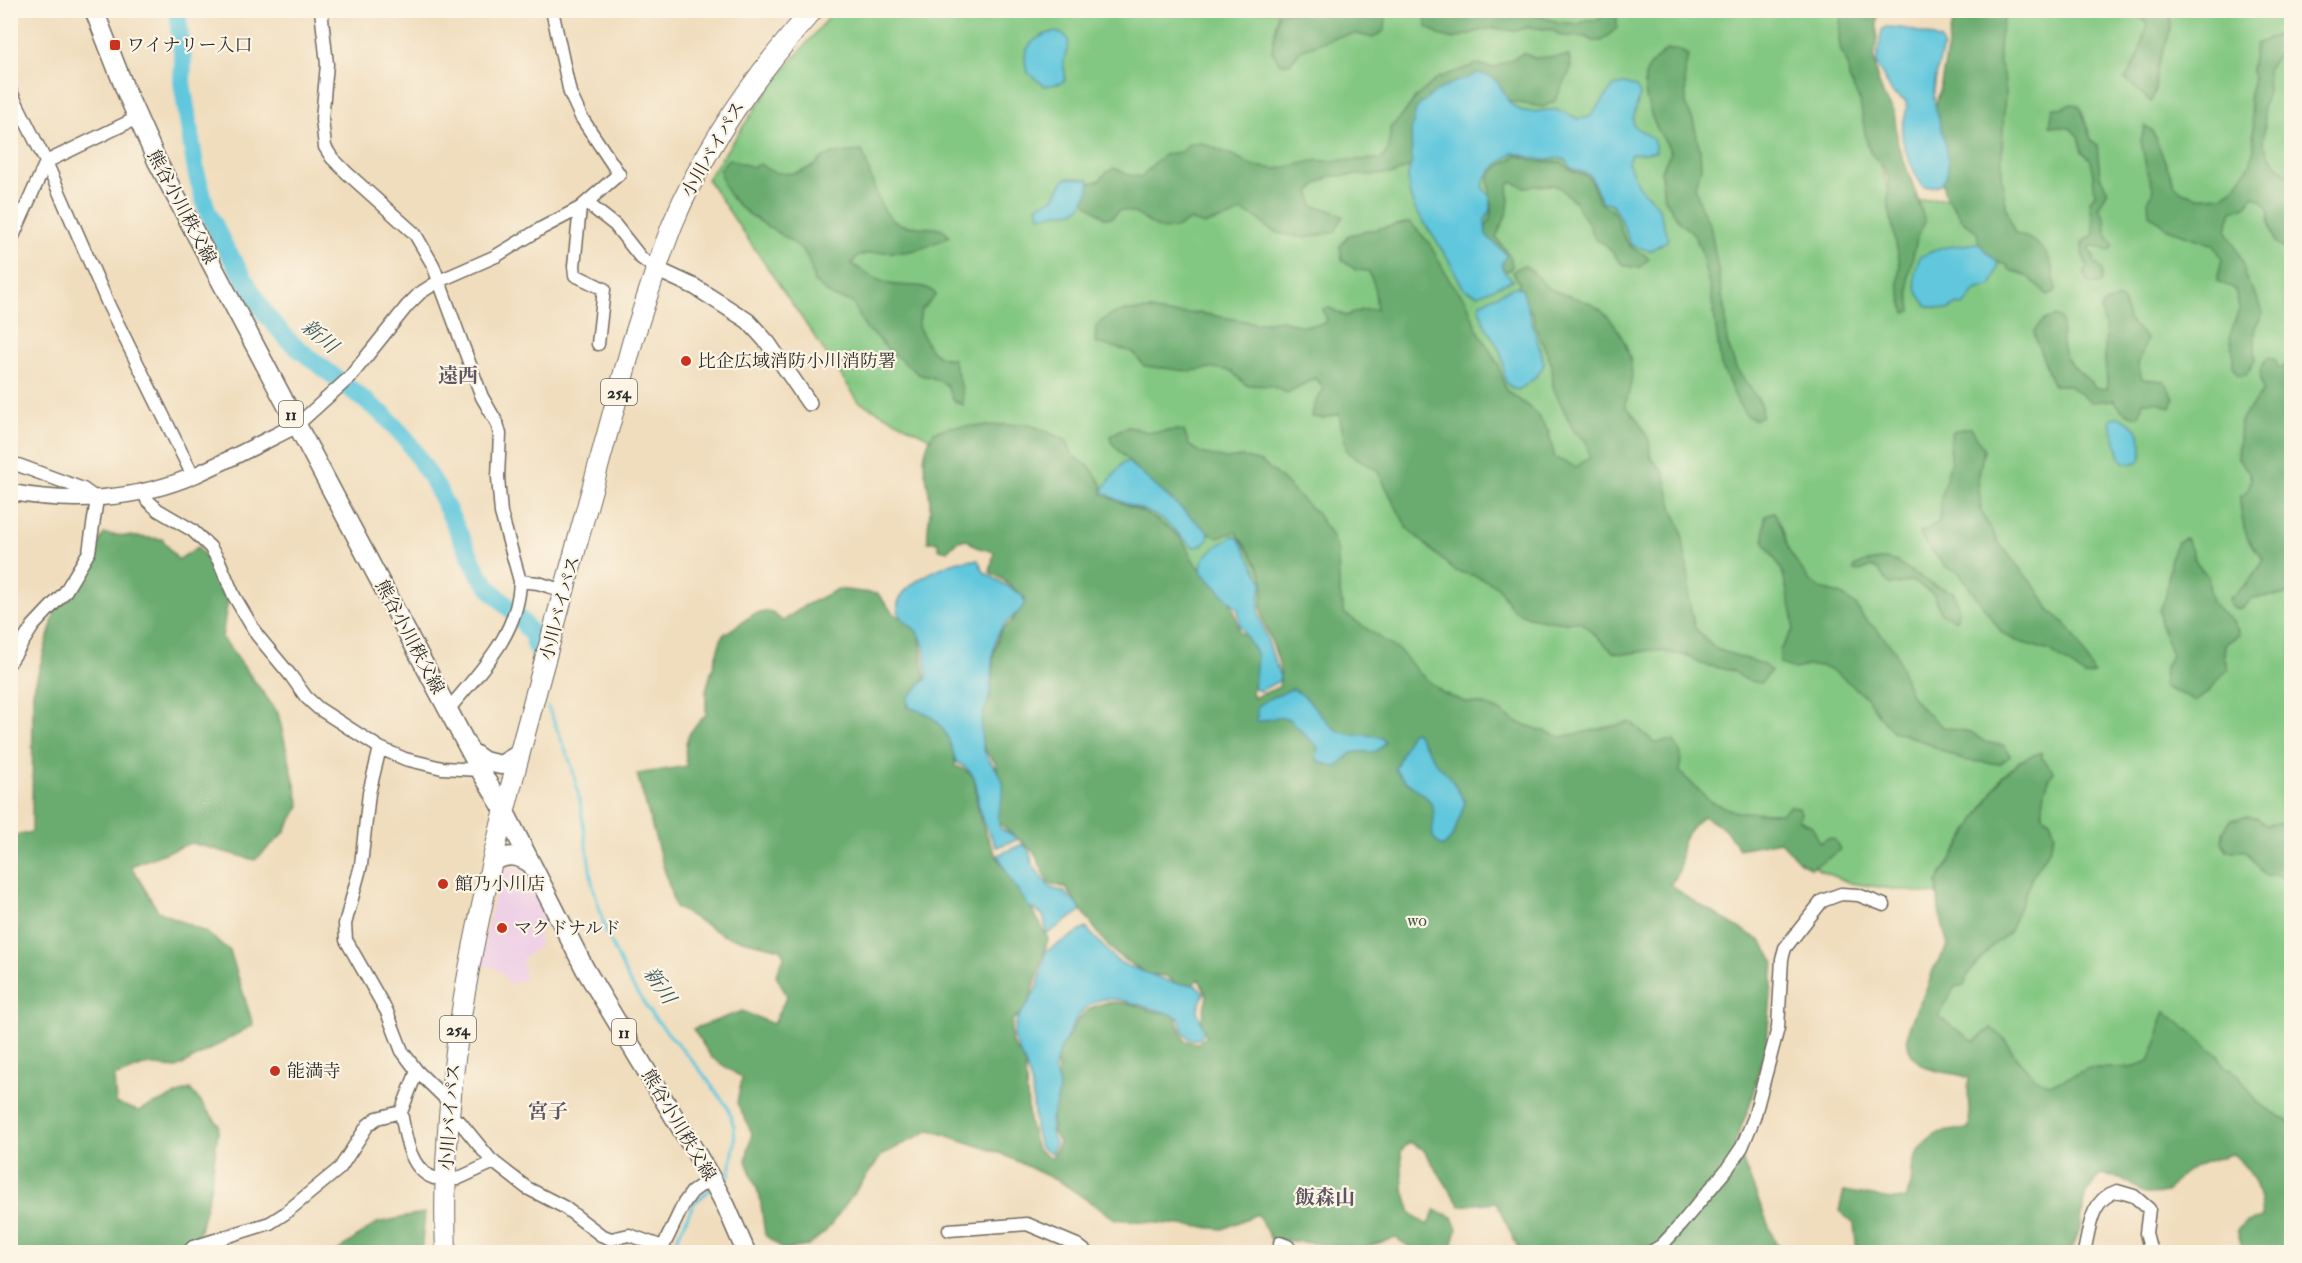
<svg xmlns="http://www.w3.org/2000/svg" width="2302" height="1263" viewBox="0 0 2302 1263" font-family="'IM FELL Double Pica','Noto Serif JP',serif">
	<rect width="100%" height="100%" fill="#fcf5e5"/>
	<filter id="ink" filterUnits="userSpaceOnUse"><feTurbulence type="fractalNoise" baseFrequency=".0167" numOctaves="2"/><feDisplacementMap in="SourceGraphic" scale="12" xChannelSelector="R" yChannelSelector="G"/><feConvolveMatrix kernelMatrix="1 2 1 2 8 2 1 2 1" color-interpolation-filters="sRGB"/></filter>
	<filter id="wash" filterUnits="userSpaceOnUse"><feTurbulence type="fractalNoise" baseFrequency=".008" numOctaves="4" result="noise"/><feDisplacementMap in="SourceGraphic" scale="24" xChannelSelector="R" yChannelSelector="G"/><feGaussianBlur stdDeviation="1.35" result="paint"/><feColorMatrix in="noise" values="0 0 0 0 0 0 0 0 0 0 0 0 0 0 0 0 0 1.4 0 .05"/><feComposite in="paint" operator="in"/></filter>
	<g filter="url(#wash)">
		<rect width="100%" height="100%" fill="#f0ddbd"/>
		<!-- built -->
		<path fill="#efd0e6" d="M521 868 548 919 537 924 540 945 523 959 525 978 515 983H507L504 975 492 966H479L499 875 503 870Z"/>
		<!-- green -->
		<path fill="#83c882" stroke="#577a56" stroke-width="1.5" d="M834 11H1873L1863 92 1887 188 1915 201 1956 197 1982 11H2291V1144L2046 1108 1932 1018 1981 901 1850 883 1821 871 1780 837 1560 743 1443 700 859 402 707 179 773 83Z"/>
		<!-- forest -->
		<path fill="#6aac70" stroke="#4a6c4e" stroke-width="1.5" d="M1381 10 1386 16 1385 30 1373 38 1357 34 1336 37 1301 50 1290 63 1280 64 1272 51 1278 11Z
			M1424 11H1522L1558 22 1579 24 1587 20H1598L1608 13H1613L1617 18V28L1602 41H1593L1586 37 1561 36 1552 30 1529 27 1515 31 1494 28 1483 30 1453 39 1439 35 1427 27Z
			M1839 11H1877V37L1874 59 1876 74 1884 97 1894 111 1898 145 1917 196 1925 222 1918 235 1908 277 1911 311 1905 313 1898 282 1900 264 1888 203V180L1885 169 1870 152 1866 139 1860 102 1849 78 1848 65 1841 51 1839 40 1841 14Z
			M1958 11H2007C2001 24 1997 50 2000 65 2001 71 2005 76 2005 82 2005 134 1993 183 2015 233 2047 243 2053 260 2056 291L2048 295 2028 277 2010 270 2007 265C1982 258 1981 257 1977 232L1963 221 1944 193 1933 116 1940 90 1951 28Z
			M2135 11H2169C2175 36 2163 44 2158 65 2155 81 2158 87 2151 102L2125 79 2138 57 2147 24Z
			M2277 35 2282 40 2278 55 2267 69 2268 91 2263 108 2265 123 2263 143 2270 156 2291 179V255L2275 242 2270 225 2269 211 2263 200 2253 196 2246 206 2232 211 2226 229 2243 262 2245 278 2259 301 2263 314 2255 327V360L2246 375H2238L2233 365V351L2230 335 2239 309 2235 289 2217 281 2222 259 2214 245 2168 229 2149 214 2148 200 2154 189 2147 172 2141 141 2145 126 2152 130 2174 183 2182 192 2198 197H2210L2224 195 2232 190 2250 165 2254 148 2252 114 2249 98 2254 78 2251 68 2256 44Z
			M1666 50H1679L1688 55 1685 70 1686 106 1693 120 1700 150 1701 169 1695 186 1700 205 1710 225 1713 241 1726 318 1727 342 1736 368 1761 404 1762 416 1754 420 1746 415 1738 403 1721 365 1711 293 1700 248 1693 233 1680 223 1664 198 1661 170 1671 153C1668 143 1661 137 1657 128 1650 115 1643 91 1645 77 1647 66 1658 58 1666 50Z
			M1524 53 1534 58 1569 56 1571 69 1555 101 1543 107 1502 100 1418 163 1393 174 1331 176 1317 184 1310 192 1313 206 1327 209 1343 216 1335 232 1305 238 1282 234 1267 228 1259 219 1241 211C1230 220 1217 219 1204 225L1190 220C1154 246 1150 211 1120 210L1111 218H1104C1097 209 1087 207 1082 198L1085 185 1100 180 1107 172 1114 168 1129 175 1142 177 1155 162 1166 154 1181 152 1189 144 1202 143 1237 157 1252 166 1277 169 1313 161 1382 159 1389 148 1390 128 1402 116 1416 97 1438 78 1477 64 1494 68Z
			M2071 104 2078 105 2081 109 2092 142 2097 145 2100 176 2108 191 2099 207 2105 217 2106 233 2113 246 2109 251 2096 246H2091L2089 249 2094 257V262L2102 270V283L2090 285 2084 273 2087 266C2083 253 2075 242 2092 237L2094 232 2090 201 2095 194 2091 160 2082 152 2078 136 2070 128 2050 126 2053 107 2062 108Z
			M862 151C872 172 876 215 900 224 911 228 930 227 942 229L949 236C936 243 916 252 900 252 884 252 872 252 857 256L852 264C862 270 874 279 886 283 902 289 924 280 936 295L921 311 918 326 929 348 940 357 953 359 962 389 963 405 953 400 947 385 931 377 920 375 886 348 876 336 866 329 852 302 833 297 814 282C812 271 809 255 800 248 773 225 723 211 720 169L728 159 753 167 760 164C775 177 795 176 813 166 817 164 820 159 824 157 833 152 851 153 862 151Z
			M1517 155 1538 162H1562L1571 170 1589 177 1600 203C1624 213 1615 228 1629 245 1634 251 1643 252 1649 258L1641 267H1631L1622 264 1606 245 1595 239 1588 222 1582 214 1575 202 1559 187 1551 185 1524 187 1512 182 1508 186C1511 210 1506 216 1496 237L1511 258 1512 267 1509 270 1501 272 1484 230C1499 207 1488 200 1489 176L1498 167Z
			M1410 222 1429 243 1451 283 1466 300 1477 329 1499 366 1505 389 1535 412 1548 431 1555 458 1576 467 1590 457 1586 441 1574 431 1553 387 1552 365 1536 328 1533 314 1518 296 1519 282 1512 272 1523 265C1537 271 1540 285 1550 289 1567 296 1587 299 1602 311 1620 326 1635 358 1631 382 1630 390 1627 398 1625 405L1638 420 1649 440 1651 459 1664 472 1673 510 1681 528 1689 580V601L1695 628 1716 649 1762 664 1771 671 1761 683 1746 680 1733 671 1701 664 1689 656 1653 650 1625 654 1613 652 1581 622H1556L1529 617 1513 610 1497 586 1476 576 1455 571 1407 528 1377 470 1347 452 1339 414 1324 418 1312 417 1314 406 1324 388 1315 378 1287 393 1271 386 1246 385 1231 371 1214 368 1189 371 1144 366 1133 352 1095 343 1096 326 1108 316 1123 311 1151 310 1168 314 1199 313 1256 323 1282 320 1302 326 1322 324 1327 321 1323 309 1329 308 1346 316 1362 310 1377 309 1374 284 1368 271 1356 270 1342 260 1340 246 1349 235Z
			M2118 298 2124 302 2128 320 2147 339 2138 364 2142 379 2164 381 2174 398 2171 408 2158 402H2143L2139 416C2125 416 2121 410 2114 400L2091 402 2068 385H2054C2048 375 2047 366 2042 356 2039 346 2035 342 2034 331L2044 320 2056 316 2062 320C2062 331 2060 346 2066 357 2071 367 2088 378 2096 388L2107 389C2108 378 2105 369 2105 359 2105 337 2108 333 2101 310L2103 305Z
			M2291 351V594L2253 598 2244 607 2237 609 2230 605 2229 598C2243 590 2255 574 2264 560 2260 553 2257 551 2252 545 2244 537 2240 508 2240 497L2248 491 2251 479 2249 473 2238 458 2240 421 2263 391C2260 375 2257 369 2269 357L2275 360 2279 368 2286 366Z
			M1029 424 1066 440 1074 457 1089 466 1102 484V494C1131 507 1160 517 1182 540 1189 548 1189 557 1196 564 1219 587 1235 597 1239 632L1255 641 1261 663 1252 688 1253 698 1279 687C1285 661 1268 640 1262 615 1260 601 1267 586 1261 573 1255 558 1244 545 1236 532L1217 537 1186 519 1172 500 1147 481 1111 442V436C1116 432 1121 428 1128 427 1135 427 1143 432 1151 432 1163 433 1173 428 1184 431L1189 445 1201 453 1226 459 1242 457 1261 462 1276 474 1316 513 1330 533 1338 552 1339 588 1344 613 1401 652 1419 673 1443 693 1465 702 1481 704 1498 710 1516 722 1562 737 1631 722 1654 742 1674 741 1681 754 1680 772 1710 801 1736 812 1782 813 1790 806 1799 808 1801 813 1799 820 1812 826 1820 843 1828 838 1834 839 1840 849 1831 857 1811 868 1800 862 1780 841 1739 849 1724 828 1703 816C1696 823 1688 830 1684 839 1676 855 1688 867 1670 884L1688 898 1761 941 1774 961 1767 1040 1750 1105 1735 1142 1776 1244 1791 1252H1658L1650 1245 1633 1252H1520L1496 1202 1460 1206 1423 1149 1409 1142 1401 1151 1403 1187 1411 1213 1427 1225 1435 1210 1452 1217 1457 1229 1452 1247C1427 1259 1417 1253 1396 1238L1362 1248 1271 1239 1257 1214 1223 1229 1115 1219 1062 1183 1000 1153 930 1130 882 1155 826 1231 808 1246 784 1250 765 1235 760 1197 746 1161 752 1133 737 1103 742 1078 711 1057 693 1029 742 1011 773 1024 787 996 776 975 784 957 781 949 725 936 675 907 637 774 687 766C682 741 688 731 706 715V690L722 636 754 614 770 611 783 621 804 606 838 589 878 594 893 613 919 628 925 678 910 697 906 707 928 711 954 742 955 766C982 774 973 787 978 809 979 816 983 824 985 831 1000 871 1031 901 1048 939L1027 1010 1013 1019C1010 1037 1007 1045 1024 1056L1029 1121 1037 1150 1052 1158 1059 1142 1053 1132 1051 1107 1057 1093 1058 1068 1055 1058C1077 1024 1083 994 1131 1004 1140 1006 1149 1011 1158 1012 1164 1013 1170 1012 1177 1011V1022L1185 1041 1199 1043 1206 1036 1201 1024 1207 996 1199 979 1184 990 1166 976 1147 974 1116 954 1104 941 1066 888 1049 883 1034 852 993 818 1003 788 995 762 985 750 979 734V715L990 698 994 653 1001 630 1011 622 1026 599 1002 579 990 572 994 552 976 547 966 539 956 542 947 551 939 549 938 542H928C926 529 931 517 930 504 929 473 915 463 934 432L949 427Z
			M1971 427 1984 450 1978 479 1981 510 1987 523 1999 543 2039 592 2050 611 2065 623 2079 643 2094 674 2085 676 2050 651 2014 640 2002 633 1959 572 1946 567 1925 543 1920 533 1939 522 1941 498 1951 460 1950 441 1953 431Z
			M1774 512 1782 528 1789 551 1809 580 1821 589 1840 594 1856 605 1863 617 1883 636 1896 652 1910 694 1923 710 1943 727 1971 732 1985 742 2005 746 2010 756 2000 764 1962 760 1918 739 1893 731 1879 716 1868 699 1841 676 1822 666H1807L1795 669 1780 664V650L1793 630V616L1782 570 1764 542 1765 515Z
			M104 534 162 539 178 560 198 547 214 568 228 599 222 637 278 713 300 806 284 833 255 860 191 843 131 866 158 911 207 933 230 951 253 1025 177 1068 146 1065 114 1077 116 1103 138 1111 190 1089 219 1125 210 1190 199 1233 180 1252H11L10 837 32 832 33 692 55 612Z
			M2186 538C2194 553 2194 565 2208 576 2210 584 2209 595 2212 601 2220 617 2235 615 2239 635L2225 644 2224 656 2228 670C2215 680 2210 695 2195 701 2183 693 2174 693 2163 686L2165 666 2172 655 2160 623V610L2166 596 2170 563 2173 551 2177 542Z
			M1885 559 1897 562 1933 585 1954 592 1959 610 1956 620 1941 613 1933 594 1914 582 1908 581 1900 584H1889L1879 571 1872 567 1857 572 1854 571V567L1862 563Z
			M2041 752 2042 758 2054 772C2044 784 2044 800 2042 815L2050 820 2055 834 2049 850 2032 877 2009 933 1993 945 1968 974 1964 985 1955 987 1938 1016 1974 1042 1991 1028 2003 1037 2016 1057 2035 1078 2049 1084 2061 1081 2089 1068H2130L2149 1061 2159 1037 2161 1021 2165 1011 2218 1055 2225 1067 2238 1074 2258 1103 2291 1123V1252H2244L2237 1230 2246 1222 2262 1218C2260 1189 2255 1173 2232 1154 2204 1162 2182 1166 2167 1193L2145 1194 2121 1178 2100 1175 2085 1195 2080 1228 2071 1252H1857L1854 1224 1839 1211 1844 1191 1891 1199H1906L1911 1184 1913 1162 1919 1149 1936 1133 1969 1128C1971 1109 1966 1098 1969 1078 1955 1072 1935 1073 1924 1066 1891 1046 1916 1012 1927 988 1930 981 1931 973 1935 966 1939 959 1944 953 1948 946L1939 911 1937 882 2001 778 2020 761Z
			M2244 817 2257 818 2266 825 2285 822 2291 824V927L2288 923 2281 902 2290 890 2287 881 2276 875H2265C2256 867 2253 858 2245 851H2227L2222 843 2223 832 2231 820Z
			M425 1213 421 1252H336L377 1223Z"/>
		<!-- water -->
		<path fill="#60c7dd" stroke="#467984" stroke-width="1.5" d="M1886 27C1905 27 1924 33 1941 40L1943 46C1940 62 1933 81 1934 97 1935 117 1959 167 1942 183 1937 187 1930 187 1924 187 1916 179 1902 146 1902 134 1901 121 1909 116 1906 101L1893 94 1876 64 1882 30Z
			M1053 32C1077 35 1067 46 1064 61 1063 67 1066 73 1065 80L1061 83 1045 86 1028 73C1019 50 1031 38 1053 32Z
			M1477 73C1508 77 1498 99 1518 109 1529 115 1540 110 1551 110 1561 110 1570 114 1578 119L1590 117 1614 86 1624 84 1636 87 1640 94 1633 119V125C1645 136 1655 133 1656 152L1631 154 1628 162 1638 186 1658 206 1668 240 1650 251 1631 245C1625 230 1621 216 1611 203L1602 202 1590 175 1571 168 1566 160C1557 156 1551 161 1542 160 1532 159 1523 154 1513 153 1501 163 1484 171 1483 188L1491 198V210L1485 220 1486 235 1505 253 1506 257 1501 265 1506 274 1513 280 1478 295 1464 289 1448 259 1414 207 1409 192 1408 174 1412 161 1411 131 1416 109C1425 98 1442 87 1455 82 1464 80 1470 78 1477 73Z
			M1067 178 1088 179 1090 183 1088 193 1080 208 1074 211 1040 216 1037 207 1042 203 1053 199 1064 180Z
			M1978 243 1999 264 1992 285 1976 290 1964 306 1958 304 1948 310 1927 306C1913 292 1912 274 1920 257L1940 248Z
			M1516 286 1522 289 1544 363C1541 375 1528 384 1518 390 1513 389 1509 387 1506 382 1503 374 1504 363 1501 354 1494 335 1479 325 1480 303Z
			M2117 417C2138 421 2146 441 2140 461 2119 469 2119 456 2116 441 2114 434 2111 429 2110 421L2112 418Z
			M1128 462 1208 532 1209 538C1205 542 1201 548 1194 547 1190 546 1170 525 1163 520 1145 508 1121 505 1104 492L1103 489 1123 463Z
			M1233 536 1239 539 1263 583 1259 597V615L1280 677 1279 681 1260 691 1254 688 1257 655 1240 626 1238 609 1202 573C1197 554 1219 546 1233 536Z
			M978 560 984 572 1022 595 1025 604C1018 616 1003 621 998 634 990 653 993 674 990 693 989 701 985 708 983 715 980 726 981 737 983 747 986 761 1001 770 1003 783 1006 799 994 811 1000 828L1019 839 996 847C992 837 985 827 981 816 973 792 985 776 956 762 951 744 945 724 927 714 921 711 915 710 909 707L908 698 927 678C926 665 926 644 918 633 911 624 900 621 898 609 895 587 942 565 960 561 966 560 972 561 978 560Z
			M1292 689C1312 697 1319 718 1337 730 1349 738 1369 732 1382 738L1385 742C1374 759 1368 748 1351 753L1337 767 1319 762 1316 757 1318 752 1317 746 1289 719 1278 717 1257 722V707L1269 699Z
			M1415 731 1439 767 1448 774 1465 802 1453 836 1443 847C1422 834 1440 824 1432 805 1424 789 1403 785 1395 769L1411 732Z
			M1023 844 1030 852 1032 864 1040 875 1051 888 1064 892 1078 905 1081 911 1047 934 1043 915 1029 907 1010 879 998 855Z
			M1086 928 1116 960 1123 964 1173 983 1196 985 1204 993 1197 1011 1204 1030 1200 1039H1189L1183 1031 1179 1018C1169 1012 1160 1011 1149 1008 1105 993 1087 993 1067 1037 1062 1046 1056 1056 1055 1067 1054 1074 1059 1082 1059 1089 1057 1113 1044 1117 1055 1143L1052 1153 1040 1148 1035 1127 1032 1087 1026 1066 1013 1038 1017 1019 1031 999 1038 985 1046 951Z"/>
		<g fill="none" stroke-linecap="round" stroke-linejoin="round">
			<!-- stream -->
			<path stroke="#60c7dd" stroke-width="3" d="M548 707 572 766 580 802 592 882 606 932 629 981 652 1015 701 1071 728 1108 734 1127 735 1141 729 1176 721 1182
				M673 1252V1247L694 1203 711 1189"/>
			<!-- river -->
			<path stroke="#60c7dd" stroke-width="18" d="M177 10 183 61 182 82 196 172 207 210 225 247 266 315 291 343 385 416 407 440 435 484 479 574 492 591 521 620 533 636 535 646"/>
		</g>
	</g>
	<g filter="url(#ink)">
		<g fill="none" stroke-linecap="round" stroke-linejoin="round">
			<defs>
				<path id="minor" d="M321 10 327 64 322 119 325 147 332 158 347 173 415 234 433 265 482 397 497 423 500 434 498 477 501 513 520 581C519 634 480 671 448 710
					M10 90 46 162 109 306 193 476
					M587 203 615 225 641 258 656 269
					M580 208 574 266 575 275 604 289 598 344
					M10 243 46 162 137 118
					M297 425 350 377 407 306 420 293 439 281 496 256 542 228 580 208 619 174 581 117 570 93 552 10
					M10 462 83 489 97 499 89 552 65 592 33 626 10 662
					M144 490 147 500 158 510 192 530 210 547 219 561 234 596 257 635 291 676 306 697 318 708 380 748 405 759 442 768 480 770
					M520 581 538 583 564 591
					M380 748 369 793 361 865 345 924 346 940 387 1012 402 1051 417 1071 449 1102
					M401 1112C405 1134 409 1170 434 1178
					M448 1116 460 1122 491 1160 527 1188 564 1207 601 1235 611 1239 629 1235 663 1247 684 1203 692 1192 711 1178
					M457 1179 494 1162
					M949 1230 1027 1224 1077 1245 1086 1252
					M1280 1243 1288 1246 1291 1252
					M188 1252 193 1247 270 1223 284 1214 340 1168 368 1125 377 1118 401 1112 417 1071
					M1651 1252 1661 1246 1676 1230 1727 1169 1742 1147 1754 1118 1778 1028 1782 959 1785 948 1822 901 1841 894 1858 895 1884 905
					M2084 1252C2090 1228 2090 1200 2117 1191L2134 1196 2149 1209 2146 1233 2151 1252"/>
				<path id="tertiary" d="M656 269 695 287 748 321 768 343 809 403
					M10 492C71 504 137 500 195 475 229 460 263 442 297 425"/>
				<path id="primary" d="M94 10 127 94 157 161 480 770 504 810 585 969 711 1178 726 1206 746 1252
					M471 752 484 761 501 765 519 754
					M492 862C507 854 517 854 531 864"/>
				<path id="trunk" d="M446 1252C438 1055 486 877 537 689 569 573 601 456 633 340 646 300 658 261 673 223 706 144 756 74 813 10"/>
			</defs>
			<!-- minor casing -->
			<use href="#minor" stroke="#70695e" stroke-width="15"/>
			<!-- tertiary casing -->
			<use href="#tertiary" stroke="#70695e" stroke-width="18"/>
			<!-- primary casing -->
			<use href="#primary" stroke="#70695e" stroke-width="21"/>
			<!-- trunk casing -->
			<use href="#trunk" stroke="#70695e" stroke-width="22"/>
			<!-- minor -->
			<use href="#minor" stroke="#fff" stroke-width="12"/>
			<!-- tertiary -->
			<use href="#tertiary" stroke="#fff" stroke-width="15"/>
			<!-- primary -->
			<use href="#primary" stroke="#fff" stroke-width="18"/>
			<!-- trunk -->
			<use href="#trunk" stroke="#fff" stroke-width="20"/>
		</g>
	</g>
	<!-- markers -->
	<g fill="#c8321e" stroke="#fcf5e5" stroke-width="2">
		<rect x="109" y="39" width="12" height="12" rx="3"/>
		<circle cx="686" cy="361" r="6"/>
		<circle cx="443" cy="884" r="6"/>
		<circle cx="502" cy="928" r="6"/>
		<circle cx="275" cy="1071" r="6"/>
	</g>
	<g text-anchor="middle" stroke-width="4.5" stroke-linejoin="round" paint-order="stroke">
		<!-- shield labels -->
		<g fill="#fcf5e5" stroke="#6a6863" stroke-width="1.5">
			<rect x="601" y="379" width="36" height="26" rx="4.5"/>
			<rect x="279" y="401" width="24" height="26" rx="4.5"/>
			<rect x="440" y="1016" width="36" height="26" rx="4.5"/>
			<rect x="612" y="1019" width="24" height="26" rx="4.5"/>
		</g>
		<g font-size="16" font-weight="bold" fill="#2b2b2b">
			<text x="619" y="398">254</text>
			<text x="291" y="420">11</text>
			<text x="458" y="1035">254</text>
			<text x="624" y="1038">11</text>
		</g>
		<!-- poi labels -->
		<g font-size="18" fill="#2b2b2b" stroke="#fcf5e5" text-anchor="start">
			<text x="127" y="51">ワイナリー入口</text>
			<text x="698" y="367">比企広域消防小川消防署</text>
			<text x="455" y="890">館乃小川店</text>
			<text x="514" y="934">マクドナルド</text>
			<text x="287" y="1077">能満寺</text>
		</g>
		<!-- street labels -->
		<g font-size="18" fill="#2b2b2b" stroke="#fcf5e5">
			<text transform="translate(713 149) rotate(-60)" y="6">小川バイパス</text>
			<text transform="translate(182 207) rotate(62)" y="6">熊谷小川秩父線</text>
			<text transform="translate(560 608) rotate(-75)" y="6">小川バイパス</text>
			<text transform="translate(410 637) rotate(62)" y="6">熊谷小川秩父線</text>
			<text transform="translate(450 1117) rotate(-86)" y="6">小川バイパス</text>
			<text transform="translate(679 1125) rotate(59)" y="6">熊谷小川秩父線</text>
		</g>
		<!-- park labels -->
		<g font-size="18" fill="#455a45" stroke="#fcf5e5">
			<text x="1417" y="926">wo</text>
		</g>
		<!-- water labels -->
		<g font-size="20" font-style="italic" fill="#3b5a60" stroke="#fcf5e5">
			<text transform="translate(320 336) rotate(40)" y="7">新川</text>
			<text transform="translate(660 985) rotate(56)" y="7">新川</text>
		</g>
		<!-- neighbourhood labels -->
		<g font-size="20" font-weight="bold" fill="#5f5563" stroke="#fcf5e5">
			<text x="458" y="382">遠西</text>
			<text x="548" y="1118">宮子</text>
			<text x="1325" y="1204">飯森山</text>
		</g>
	</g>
	<!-- margin -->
	<rect width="2302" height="1263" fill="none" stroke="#fcf5e5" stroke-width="36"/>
</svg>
